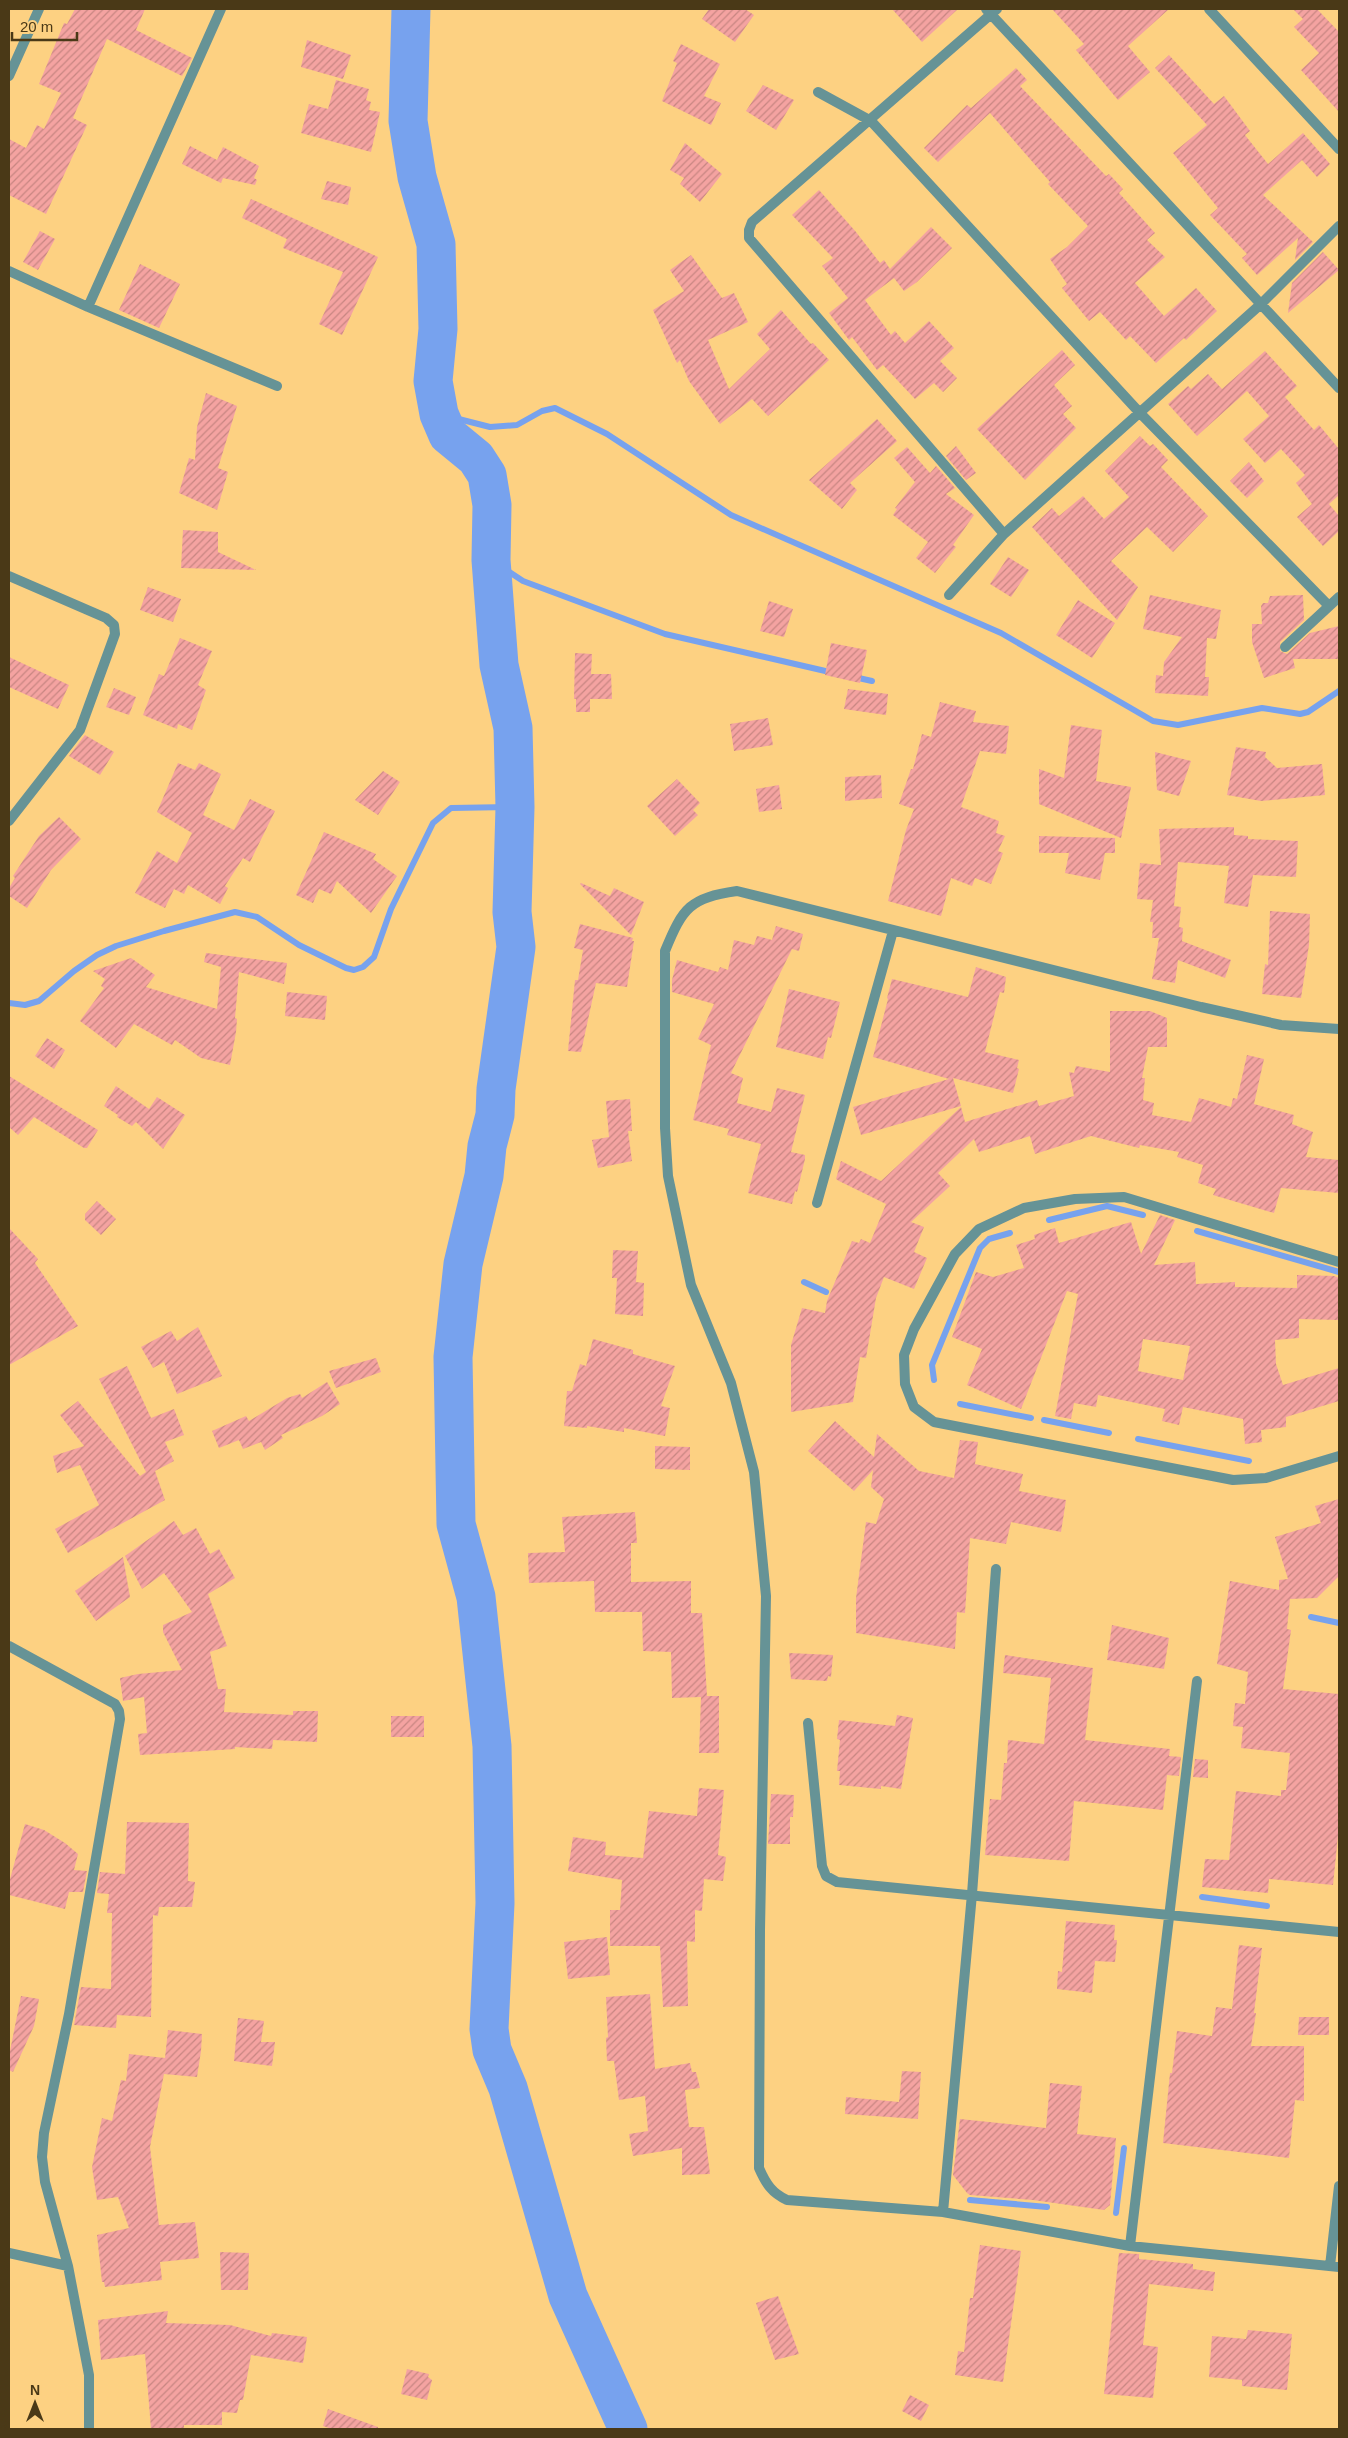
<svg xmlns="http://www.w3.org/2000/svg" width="1348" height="2438" viewBox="0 0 1348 2438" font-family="Arial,sans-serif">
	<defs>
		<pattern id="building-hatch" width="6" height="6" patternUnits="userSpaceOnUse" patternTransform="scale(1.25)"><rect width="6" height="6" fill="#f4a3a1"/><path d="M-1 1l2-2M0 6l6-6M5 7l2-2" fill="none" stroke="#c88682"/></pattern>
	</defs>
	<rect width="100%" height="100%" fill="#fdd182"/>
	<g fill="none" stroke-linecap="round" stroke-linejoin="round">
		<!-- stream -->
		<path stroke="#77a2ee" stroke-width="6" d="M439 414 490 427 517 425 542 411 555 408 607 434 731 515 1001 633 1153 721 1178 725 1262 708 1300 714 1308 712 1339 691
			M491 560 523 581 665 634 834 673
			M854 677 872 681
			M9 1003 25 1005 39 1001 74 971 97 955 116 946 164 931 235 912 257 917 299 945 346 968 354 970 363 967 374 957 391 909 433 823 451 808 515 807
			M1049 1220 1107 1206 1143 1215
			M1197 1231 1339 1272
			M804 1282 826 1292
			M934 1380 932 1365 980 1248 989 1239 1010 1233
			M960 1404 1031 1418
			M1044 1420 1109 1433
			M1138 1439 1249 1461
			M1311 1617 1339 1623
			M1202 1897 1267 1906
			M970 2200 1047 2207
			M1116 2213 1124 2148"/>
		<!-- river -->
		<path stroke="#77a2ee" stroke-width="39" d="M411 9 408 121 417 177 436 244 438 329 433 381 439 414 448 435 476 458 487 475 492 505 491 560 499 665 513 728 515 807 512 912 516 947 496 1089 495 1115 487 1146 484 1176 463 1264 453 1357 456 1524 476 1597 492 1746 495 1903 489 2029 492 2050 508 2088 568 2296 628 2429"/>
	</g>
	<!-- building -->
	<path fill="url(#building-hatch)" fill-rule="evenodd" d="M75 9H145L136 30 192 58 182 76 107 39 73 118 87 125 46 214 9 195V139L26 148 37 125 44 129 61 93 39 84 64 23 67 24Z
		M709 9H745L754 15 735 42 702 19Z
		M892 9H958L922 42Z
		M1052 9H1169L1128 46 1150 72 1118 100 1076 50 1084 44Z
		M1293 9H1317L1339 32V112L1301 70 1319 53 1294 27 1303 19Z
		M307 40 351 55 343 79 301 67Z
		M681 44 720 64 704 96 721 103 711 125 662 101 677 63 673 61Z
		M1169 55 1214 104 1224 96 1250 131 1245 135 1268 164 1303 133 1330 164 1317 177 1302 160 1263 195 1313 242 1295 260 1298 238 1257 275 1242 258 1247 254 1210 215 1218 208 1173 153 1207 125 1155 68Z
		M1016 68 1027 80 1020 86 1106 176 1109 174 1123 189 1119 193 1155 233 1147 240 1165 257 1135 283 1164 316 1196 288 1217 311 1186 340 1184 338 1156 363 1130 336 1126 340 1100 312 1089 321 1062 288 1067 284 1050 259 1067 247 1088 226 1048 184 1050 182 990 113 938 162 924 148 967 105 971 108Z
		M336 80 369 89 366 100 371 102 369 110 380 112 371 152 301 133 309 104 328 109Z
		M763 85 794 100 776 130 746 111Z
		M685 143 722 174 700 202 680 184 684 178 670 170Z
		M190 146 217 160 223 147 259 166 254 178 257 180 255 185 223 178 221 183 182 164Z
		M327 181 351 187 348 205 321 199Z
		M819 190 856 232 880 263 884 260 890 269 931 227 952 248 917 282 904 291 894 278 865 300 891 335 895 331 905 343 929 321 954 348 940 361 957 378 943 392 934 383 915 399 883 365 877 370 852 337 849 340 829 313 848 298 822 266 833 258 792 215Z
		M251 199 378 257 342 335 319 324 343 272 283 248 287 239 242 218Z
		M40 231 55 239 38 270 23 262Z
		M1323 252 1339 270 1288 313 1292 283Z
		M691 255 722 298 734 293 748 322 708 340 729 389 770 349 757 334 781 310 811 344 813 343 829 360 768 416 752 399 720 424 689 381 680 360 677 363 653 310 684 291 670 270Z
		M140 264 180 284 159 328 119 310Z
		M1062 350 1075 365 1054 385 1072 406 1063 414 1076 428 1025 480 977 429Z
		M1265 351 1297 386 1285 397 1314 430 1319 425 1339 449V495L1329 504 1339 516V531L1323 546 1297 517 1312 504 1296 483 1305 475 1281 449 1265 463 1243 439 1269 416 1247 391 1197 436 1168 404 1188 386 1191 389 1208 374 1222 389Z
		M206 393 237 406 218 468 228 472 217 510 179 493 189 458 195 460 197 427Z
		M877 419 897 441 850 483 857 490 842 509 809 480Z
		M1140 436 1150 446 1153 444 1168 460 1161 467 1208 516 1173 552 1147 527 1111 561 1138 587 1117 620 1032 527 1052 508 1059 516 1083 496 1104 519 1129 497 1105 471Z
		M956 446 976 473 966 480 946 456Z
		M907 447 930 473 936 466 955 488 946 494 974 515 953 545 956 547 935 573 916 558 928 542 893 515 897 509 895 508 915 482 894 458Z
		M1249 462 1264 481 1247 498 1230 481Z
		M183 530 218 532V552L256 570 181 568Z
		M1008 557 1029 570 1011 597 990 584Z
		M148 587 181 599 173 622 140 610Z
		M1150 595 1221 610 1216 639 1207 638 1205 677H1209L1208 696 1155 693 1156 675 1163 676 1164 662 1182 637 1143 629Z
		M1303 595 1304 620 1280 642V651L1287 654 1310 633 1339 626V659H1293L1295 668 1264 678 1252 642V624H1262L1261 606 1263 603H1268L1270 596Z
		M1078 600 1115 623 1092 658 1056 635Z
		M769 601 793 609 784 637 760 631Z
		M180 638 212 651 198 685 206 690 192 730 178 724 177 729 143 715 159 674 164 676Z
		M831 643 867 650 860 683 825 675Z
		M575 653 592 654 591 674H611L612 699H590V712H576V699H574Z
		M9 657 69 685 58 709 9 687Z
		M114 688 136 697 129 715 106 707Z
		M848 689 888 694 886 715 844 709Z
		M940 702 976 711 973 722 1009 726 1006 754 980 751 961 807 999 821 996 833 1005 836 998 851 1003 853 991 884 975 878 972 886 951 878 941 916 888 901 906 830 914 809 899 804 911 769H913L922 734 931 737Z
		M768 718 773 745 734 751 730 724Z
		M1071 725 1102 730 1096 781 1131 787 1121 838 1039 804V769L1064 778Z
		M85 735 114 752 100 775 69 756Z
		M1236 747 1266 752 1265 757 1277 768 1322 764 1325 795 1261 801 1227 795Z
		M1155 752 1191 761 1179 796 1157 790Z
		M178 763 195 770 199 763 221 774 203 815 234 830 250 799 275 811 250 862 243 858 225 886 228 888 220 904 188 885 184 894 174 889 165 908 135 893 157 851 177 863 192 833 157 812Z
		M383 771 400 782 378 815 355 800Z
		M881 775 882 798 845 801V777Z
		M677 779 700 803 693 810 698 815 675 836 647 806Z
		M779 785 782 809 759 812 756 789Z
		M59 817 81 839 51 870 27 908 9 896V888L15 878 13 876 39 836Z
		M1234 827V835L1248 836V839L1298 841 1296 877 1253 875 1248 907 1224 903 1229 866 1178 862 1174 906 1181 907 1179 927 1183 928 1182 941 1231 960 1225 978 1178 960 1175 983 1152 979 1159 938H1152L1153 922H1150L1153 900 1137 899 1140 863 1161 865 1159 829Z
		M324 832 376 854 373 859 397 876 371 913 337 881 331 894 319 889 313 903 296 895Z
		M1039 836 1115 838V853H1105L1100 880 1065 873 1069 853H1039Z
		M581 883 610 896 614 888 644 902 631 935 580 884Z
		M1270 911 1310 914 1309 945 1301 998 1262 994 1265 964 1268 965Z
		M580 924 633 938 632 941H634L627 987 596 983 581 1052 568 1051 575 980H578L583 950 574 948Z
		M776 926 803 934 799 951 792 949 731 1073 743 1078 737 1103 771 1112 777 1088 805 1095 791 1152 805 1155V1159L797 1192 795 1191 792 1204 748 1193 761 1144 727 1135 729 1129 693 1120 711 1045 698 1039 714 1004 672 992V980L677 960 718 972 720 967 728 970 734 940 754 945 757 936 772 940Z
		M206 953 287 963 284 984 239 972 235 1018 237 1019 236 1032 230 1065 201 1058 175 1040 172 1045 134 1024 116 1048 80 1021 104 988 101 986 105 979 93 971 131 958 155 975 146 987 217 1009 221 967 204 962Z
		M976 967 1006 977 1004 993 1000 992 985 1052 1019 1060 1017 1068 1019 1069 1013 1093 953 1078 961 1106 861 1135 853 1107 949 1079 873 1057 888 999 887 998 892 979 968 997Z
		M789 989 840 1002 831 1038 828 1037 823 1059 776 1047Z
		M287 992 327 996 325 1020 285 1016Z
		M1110 1011H1150L1167 1018V1047H1148L1142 1078H1145L1143 1100 1154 1103 1152 1115 1191 1122 1199 1098 1231 1107 1233 1098 1237 1099 1247 1055 1264 1059 1254 1104 1294 1115 1292 1124 1313 1132 1306 1157 1339 1160V1193L1281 1188 1274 1213 1213 1195 1216 1189 1198 1183 1203 1165 1177 1157 1179 1152 1140 1145 1139 1148 1091 1136 1035 1154 1030 1136 979 1152 974 1139 938 1173 950 1186 911 1222 924 1227 914 1252 927 1258 914 1289 884 1277 876 1298 866 1358 860 1357 853 1402 791 1412V1345L802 1308 825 1313 827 1301 852 1241 859 1243 861 1239 870 1243 886 1204 839 1181 836 1179 841 1161 881 1181 961 1107 965 1122 1037 1100 1039 1106 1074 1096 1069 1072 1074 1073 1076 1066 1110 1072Z
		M47 1038 65 1050 54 1069 35 1056Z
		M9 1076 98 1130 87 1148H84L34 1117 18 1135 9 1127Z
		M116 1086 149 1109 157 1097 185 1115 163 1149 136 1122 132 1126 117 1117 118 1115 104 1106Z
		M630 1099 632 1131H628L632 1161 598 1168 592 1140 609 1137 606 1101Z
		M97 1201 116 1219 101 1235 85 1220V1214Z
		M1160 1215 1175 1220 1154 1265 1195 1262 1196 1284 1235 1282V1287L1297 1288V1275L1334 1276 1339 1278V1320L1299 1319V1338L1275 1340 1276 1364 1283 1385 1339 1368V1401L1286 1417V1427L1261 1430 1262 1442 1245 1444 1243 1419 1183 1407 1179 1425 1162 1421 1165 1409 1098 1395 1096 1407 1074 1403 1071 1419 1055 1416 1078 1294 1067 1291 1021 1409 967 1385 982 1349 952 1337 976 1272 993 1277 1024 1268 1016 1245 1035 1239 1034 1235 1055 1228 1059 1243 1131 1222 1141 1254ZM1143 1339 1190 1346 1183 1380 1138 1371Z
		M9 1228 38 1259 35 1263 78 1326 9 1365Z
		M613 1250 638 1251 636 1282 644 1283 643 1316 615 1314 617 1278H612Z
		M198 1327 222 1376 177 1394 164 1362 153 1368 141 1347 171 1331 177 1341Z
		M593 1339 633 1350V1354L675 1366 661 1406 670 1408 665 1436 624 1428V1432L587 1426V1428L564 1426 567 1391H572L580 1364 586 1366Z
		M376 1358 381 1372 336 1388 329 1371Z
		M127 1366 151 1418 174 1409 184 1435 165 1442 174 1461 155 1471 165 1500 68 1553 55 1529 99 1505 80 1465 57 1473 53 1456 84 1446 60 1415 78 1401 140 1476 146 1472 99 1379Z
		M327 1382 340 1404 322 1416 281 1435 283 1438 265 1450 261 1442 243 1449 239 1440 219 1448 212 1431 246 1416 249 1421 287 1398 300 1394 302 1398Z
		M835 1421 874 1457 877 1434 919 1471 954 1478 960 1440 978 1442 975 1464 1023 1474 1019 1491 1066 1500 1061 1532 1011 1522 1006 1544 970 1538 965 1613 957 1612 955 1649 856 1633V1598L866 1522 876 1524 884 1499 871 1487 873 1470 854 1491 808 1451Z
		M655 1446 690 1447V1470L655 1469Z
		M1339 1499V1576L1317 1598 1290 1599 1287 1629 1291 1630 1283 1689 1339 1694V1826L1333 1885 1269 1879 1268 1893 1202 1887 1205 1859 1229 1860 1236 1791 1281 1796V1790H1286L1290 1753 1241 1748 1243 1727 1233 1726 1235 1703 1245 1704 1248 1672 1217 1664 1230 1581 1279 1590V1580L1288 1579 1275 1537 1321 1523 1315 1506Z
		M635 1512 637 1543H631V1582L691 1581V1613H702L707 1696H719V1753H699L701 1697 672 1698 671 1652 643 1651 642 1612H595L594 1581 529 1583 528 1553 565 1552 562 1517Z
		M174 1521 183 1535 196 1528 210 1554 219 1549 235 1578 208 1594 227 1646 210 1652 218 1689H226L224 1712 293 1715V1711H318L317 1742 273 1740 272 1749 235 1747V1749L140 1755 138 1734 147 1733 144 1697 123 1701 120 1678 138 1674 182 1670 163 1632V1625L192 1612 164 1573 142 1589 125 1556Z
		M123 1557 130 1597 96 1621 75 1591Z
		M1112 1625 1169 1638 1164 1669 1107 1660Z
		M789 1653 833 1655 831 1677 828 1676 827 1681 791 1679Z
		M1005 1655 1093 1668 1085 1740 1170 1749 1169 1756 1181 1757 1179 1776 1167 1775 1163 1810 1074 1801 1069 1861 985 1855 990 1799 1001 1800 1004 1763H1007L1008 1740 1044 1744 1051 1678 1003 1673Z
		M897 1715 913 1718 901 1789 881 1786V1789L839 1785 840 1771H837L840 1740 837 1739 839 1720 895 1726Z
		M391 1716H424V1737H391Z
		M1195 1759 1208 1760V1778L1193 1777Z
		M699 1788 724 1790 718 1855 726 1857 723 1881 704 1879 702 1911 695 1910V1942L687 1941 688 2006 663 2007 660 1946H610V1910H620L622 1880 568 1871 573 1837 606 1842 605 1855 643 1858 649 1811 697 1816Z
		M771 1794 794 1795 793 1817H790V1844H768Z
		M127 1822 189 1823 188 1881 195 1882 192 1907H159L158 1916 153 1915 151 2017 117 2015 116 2028 74 2025 81 1987 111 1989 112 1913H107L109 1894 97 1893 100 1872 125 1874Z
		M25 1824 44 1830 65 1843 78 1854 74 1870 87 1871 83 1892H69L65 1909 9 1895V1883Z
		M1066 1921 1115 1925 1114 1940H1117L1115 1962 1095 1961 1092 1993 1057 1989 1058 1971 1062 1972Z
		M607 1937 610 1975 568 1979 564 1942Z
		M1239 1945 1262 1948 1254 2013H1256L1251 2046H1304V2101L1295 2100 1289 2158 1163 2143 1170 2073H1172L1177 2031 1212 2036 1216 2007 1232 2009Z
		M650 1994 655 2069 690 2063 692 2072H696L700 2088 685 2090 689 2127H704L710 2174 682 2175V2148L633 2156 629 2134 648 2131 645 2096 619 2100 614 2061H607L606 2038 608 2037 606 1997Z
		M21 1996 39 1999 34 2026 13 2072 9 2070V2056Z
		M1299 2017H1329V2035H1298Z
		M238 2018 264 2021 261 2042H275L272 2066 234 2061Z
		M168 2030 202 2034 201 2051 197 2077 164 2074 150 2147 159 2225 195 2222 199 2258 160 2262 162 2280 105 2287 104 2282H102L97 2235 129 2228 118 2197 97 2200 92 2167 102 2118 112 2121 121 2080 126 2081 129 2054 165 2058Z
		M902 2071 921 2072 918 2119 845 2114 846 2097 899 2102Z
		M1050 2083 1082 2086 1077 2134 1116 2138 1110 2205 1104 2210 1033 2200 970 2195 967 2193 953 2175 960 2119 1046 2128Z
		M980 2245 1021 2251 1003 2382 955 2375 958 2351 964 2352 970 2298H973Z
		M220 2252 249 2253 248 2290H221Z
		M1119 2253 1139 2254V2259L1193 2264V2269L1215 2272 1213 2291 1149 2284 1143 2345 1158 2347 1153 2398 1104 2394Z
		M778 2296 799 2354 775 2360 756 2303Z
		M168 2311 166 2323 230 2325 271 2336 272 2333 307 2337 303 2363 251 2355 243 2400H240L237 2413 222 2412V2425H184V2429H151L145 2354 101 2360 98 2320Z
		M1248 2330 1292 2334 1287 2390 1242 2386V2380L1209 2377 1212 2336 1246 2339Z
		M407 2369 429 2374 428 2377 432 2380 427 2400 401 2394Z
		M910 2395 929 2405 921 2421 902 2411Z
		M328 2409 378 2427V2429H332L323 2426Z"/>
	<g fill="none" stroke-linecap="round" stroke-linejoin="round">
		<!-- minor -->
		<path stroke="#669396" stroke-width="10" d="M986 9 1339 388
			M997 9 752 222 749 230V238L1004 534
			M1209 9 1339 149
			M9 76 39 9
			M818 92 871 121 1139 412 1329 606
			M9 271 88 307 277 386
			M88 307 221 9
			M9 576 106 618 114 625 115 634 80 730 9 821
			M949 595 1004 534 1261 304 1339 226
			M1285 647 1339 597
			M1339 1029 1281 1025 1201 1007 737 891C690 898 683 907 665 951V1128L668 1176 691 1285 731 1383 754 1472 766 1596 760 1930 759 2168C766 2184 772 2193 787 2200L943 2212 1130 2246 1339 2267
			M817 1203 893 931
			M1339 1262 1124 1197 1075 1199 1024 1208 979 1229 955 1254 914 1329 904 1355 905 1384 914 1407 934 1422 1233 1480 1266 1478 1339 1456
			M9 1646 115 1704 119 1711 120 1719 69 2014 44 2133 42 2157 45 2182 68 2266 89 2375V2429
			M808 1723 822 1866 826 1876 837 1882 1339 1932
			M943 2212 972 1894 996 1569
			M1130 2246 1197 1681
			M9 2253 68 2266
			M1330 2266 1339 2186"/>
	</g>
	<!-- border -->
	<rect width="1348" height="2438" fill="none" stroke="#4a3917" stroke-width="20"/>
	<!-- north arrow -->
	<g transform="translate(35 2403)" stroke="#fdd182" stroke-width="4" paint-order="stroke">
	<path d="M0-4L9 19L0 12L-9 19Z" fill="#4a3917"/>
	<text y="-8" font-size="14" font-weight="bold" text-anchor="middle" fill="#4a3917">N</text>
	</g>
	<!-- scale -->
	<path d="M12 32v8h65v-8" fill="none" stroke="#4a3917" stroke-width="2.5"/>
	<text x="20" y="32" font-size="15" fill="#4a3917" stroke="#fdd182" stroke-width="4" paint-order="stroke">20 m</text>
</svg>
